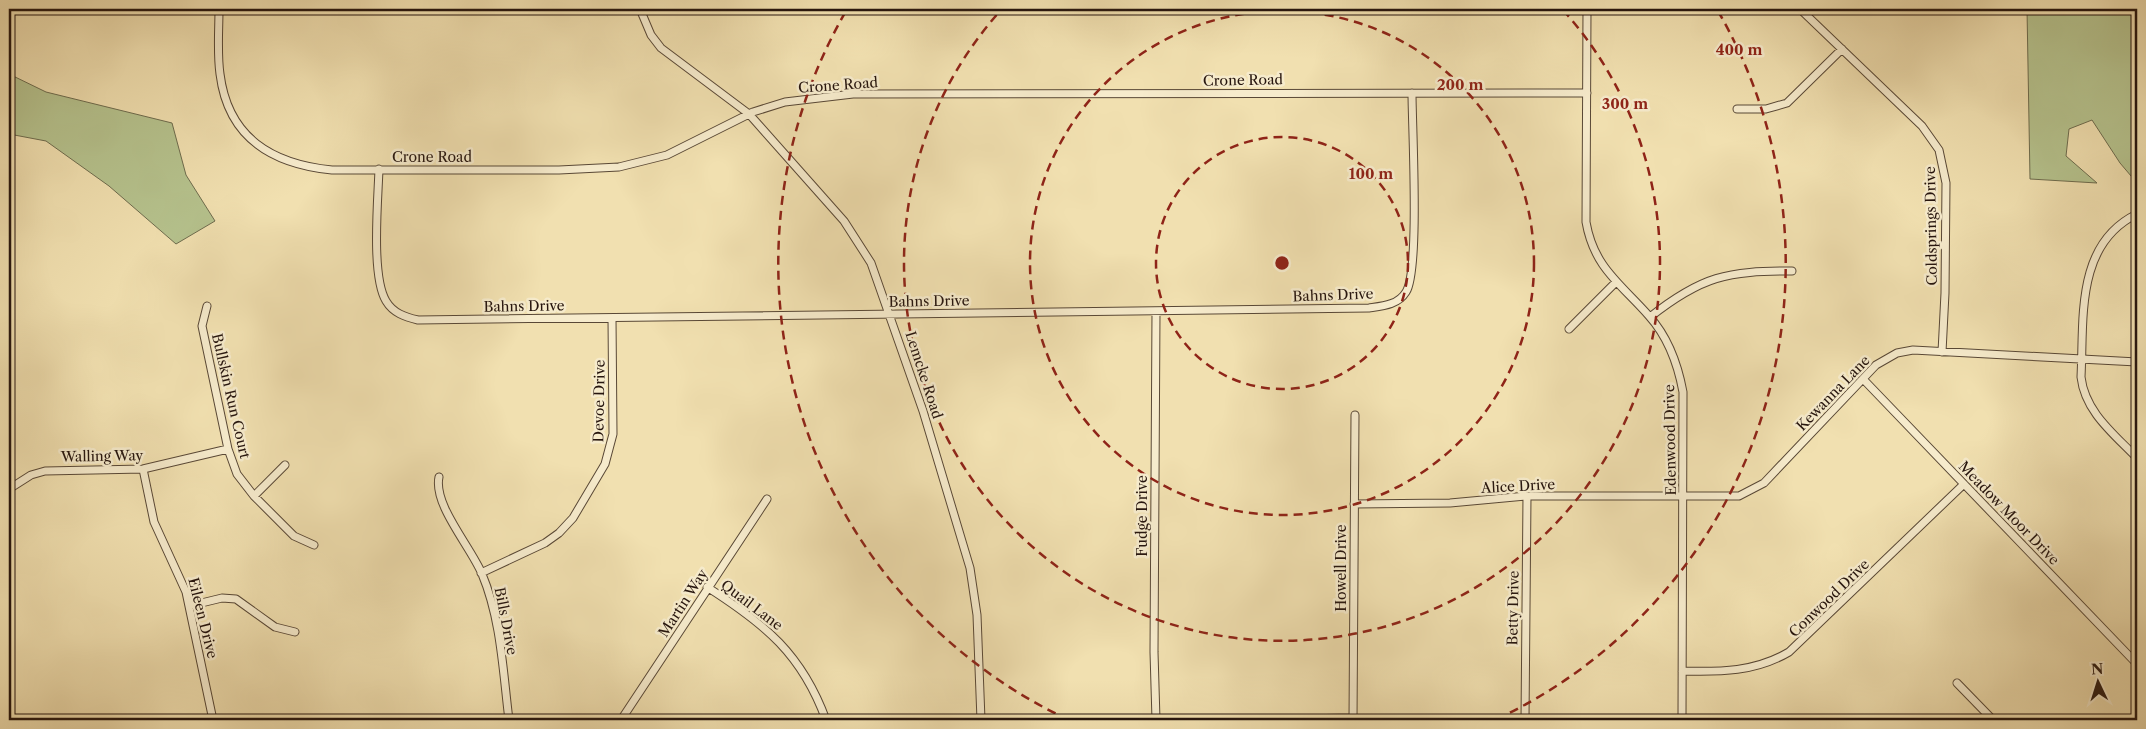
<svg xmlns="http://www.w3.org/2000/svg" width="2146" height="729" viewBox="0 0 2146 729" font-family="'Libre Caslon Text',serif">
	<rect width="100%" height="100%" fill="#f1e0b0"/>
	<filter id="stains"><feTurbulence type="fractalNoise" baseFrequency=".004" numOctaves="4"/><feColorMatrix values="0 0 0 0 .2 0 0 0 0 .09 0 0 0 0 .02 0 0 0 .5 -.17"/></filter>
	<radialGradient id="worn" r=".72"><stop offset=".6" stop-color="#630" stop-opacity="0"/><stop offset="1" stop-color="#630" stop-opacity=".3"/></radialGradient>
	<!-- green -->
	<path fill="#b6c38e" stroke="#6e6c4e" d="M2027 9H2137V183L2120 163 2092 120 2069 129 2066 156 2097 183 2030 179Z
		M9 74 46 92 172 123 186 175 215 221 176 244 109 186 46 141 9 134Z"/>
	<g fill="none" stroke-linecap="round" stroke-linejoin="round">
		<defs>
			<path id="street" d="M219 9C219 30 217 53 220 74 228 138 272 164 332 170H559L619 167 667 155 753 112 785 102 853 94 1587 93
				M640 9 651 35 661 48 749 114 844 221 871 263 923 411 970 568 977 615 981 720
				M1587 9 1586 222C1594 268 1621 284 1649 316 1668 337 1678 365 1683 392L1682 720
				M1800 9 1922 126 1939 150 1946 183 1945 293 1942 352
				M1737 109H1766L1787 103 1842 49
				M379 169C378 200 371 276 386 301 393 313 405 317 418 320L1369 308C1383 306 1398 305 1406 292 1420 270 1412 127 1412 93
				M2137 214C2075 244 2084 319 2081 377 2085 412 2114 434 2137 458
				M207 306 202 326 228 449 237 474 254 496 294 536 314 545
				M1156 312 1154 652 1156 720
				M1650 317C1702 276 1727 271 1792 271
				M1569 329 1616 282
				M1863 379 2137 664
				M143 469 154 522 186 592 213 720
				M439 477C433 505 471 547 482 574 501 619 503 672 509 720
				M9 489 31 475 45 471 143 469 228 449
				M254 496 285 465
				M1354 504 1450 503 1527 496H1739L1764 483 1876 365 1897 353 1913 350 2137 362
				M481 573 545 543 559 533 573 518 605 464 613 434 612 318
				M707 587C765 624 802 654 826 720
				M189 606 222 598 236 599 275 627 295 632
				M1682 671C1721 672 1755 672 1789 652L1964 484
				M1957 683 1993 720
				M621 720 767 499
				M1156 720H1173
				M1245 720 1353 718
				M1353 720 1355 415
				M1525 720 1527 496"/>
		</defs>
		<!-- street casing -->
		<use href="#street" stroke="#594836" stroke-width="9"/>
		<!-- street -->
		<use href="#street" stroke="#f6ebcc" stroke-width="7"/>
	</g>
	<!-- distance rings -->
	<g fill="none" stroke="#8f2418" stroke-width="2.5" stroke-dasharray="9 6">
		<circle cx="1282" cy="263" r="126"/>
		<circle cx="1282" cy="263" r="252"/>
		<path d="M1563 10A378 378 0 1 1 1001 10"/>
		<path d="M1069 720A504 504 0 0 1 846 11M1718 11A504 504 0 0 1 1495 720"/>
	</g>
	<g text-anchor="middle" stroke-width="5" stroke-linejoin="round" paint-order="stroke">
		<!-- street labels -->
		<g font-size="14" fill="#26150e" stroke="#f6ebcc">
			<text transform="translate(1243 80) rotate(-1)" y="5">Crone Road</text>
			<text transform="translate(838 85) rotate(-4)" y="5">Crone Road</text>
			<text x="432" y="162">Crone Road</text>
			<text transform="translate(1931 226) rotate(-91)" y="5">Coldsprings Drive</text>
			<text transform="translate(1333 295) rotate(-2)" y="5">Bahns Drive</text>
			<text transform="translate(929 301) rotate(-1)" y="5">Bahns Drive</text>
			<text transform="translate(524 306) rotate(-1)" y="5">Bahns Drive</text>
			<text transform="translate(924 375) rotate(72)" y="5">Lemcke Road</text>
			<text transform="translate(1833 393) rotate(-46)" y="5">Kewanna Lane</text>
			<text transform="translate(231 396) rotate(77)" y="5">Bullskin Run Court</text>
			<text transform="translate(599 401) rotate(-89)" y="5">Devoe Drive</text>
			<text transform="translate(1670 440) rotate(-91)" y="5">Edenwood Drive</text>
			<text transform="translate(102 456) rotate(-1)" y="5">Walling Way</text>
			<text transform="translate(1518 486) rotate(-3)" y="5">Alice Drive</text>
			<text transform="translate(2009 513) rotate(46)" y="5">Meadow Moor Drive</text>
			<text transform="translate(1142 516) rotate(-90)" y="5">Fudge Drive</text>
			<text transform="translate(1341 568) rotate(-90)" y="5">Howell Drive</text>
			<text transform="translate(1829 598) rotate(-44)" y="5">Conwood Drive</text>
			<text transform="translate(683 603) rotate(-57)" y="5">Martin Way</text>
			<text transform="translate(752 605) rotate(37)" y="5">Quail Lane</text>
			<text transform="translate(1513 608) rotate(-89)" y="5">Betty Drive</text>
			<text transform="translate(203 618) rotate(76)" y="5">Eileen Drive</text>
			<text transform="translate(506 621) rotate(79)" y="5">Bills Drive</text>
		</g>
	</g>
	<circle cx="1282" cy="263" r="8" fill="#8f2418" stroke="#f6ebcc" stroke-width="2.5"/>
	<g font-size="15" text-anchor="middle" font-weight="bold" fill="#8f2418" stroke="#f6ebcc" stroke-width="5" stroke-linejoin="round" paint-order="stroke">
		<text x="1739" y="55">400 m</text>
		<text x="1460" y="90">200 m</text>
		<text x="1625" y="109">300 m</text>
		<text x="1371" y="179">100 m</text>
	</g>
	<!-- margin -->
	<rect width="2146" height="729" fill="none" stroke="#f1e0b0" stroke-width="30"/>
	<rect x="10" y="10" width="2126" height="709" fill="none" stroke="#26150e" stroke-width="2.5"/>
	<rect x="15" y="15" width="2116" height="699" fill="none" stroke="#26150e"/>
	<!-- north arrow -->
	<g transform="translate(2098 682) rotate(356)" stroke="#f6ebcc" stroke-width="4" paint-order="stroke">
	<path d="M0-4L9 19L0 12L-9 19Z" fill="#26150e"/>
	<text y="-8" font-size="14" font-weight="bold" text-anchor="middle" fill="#26150e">N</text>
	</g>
	<rect width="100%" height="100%" filter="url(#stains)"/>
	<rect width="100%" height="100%" fill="url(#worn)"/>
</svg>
